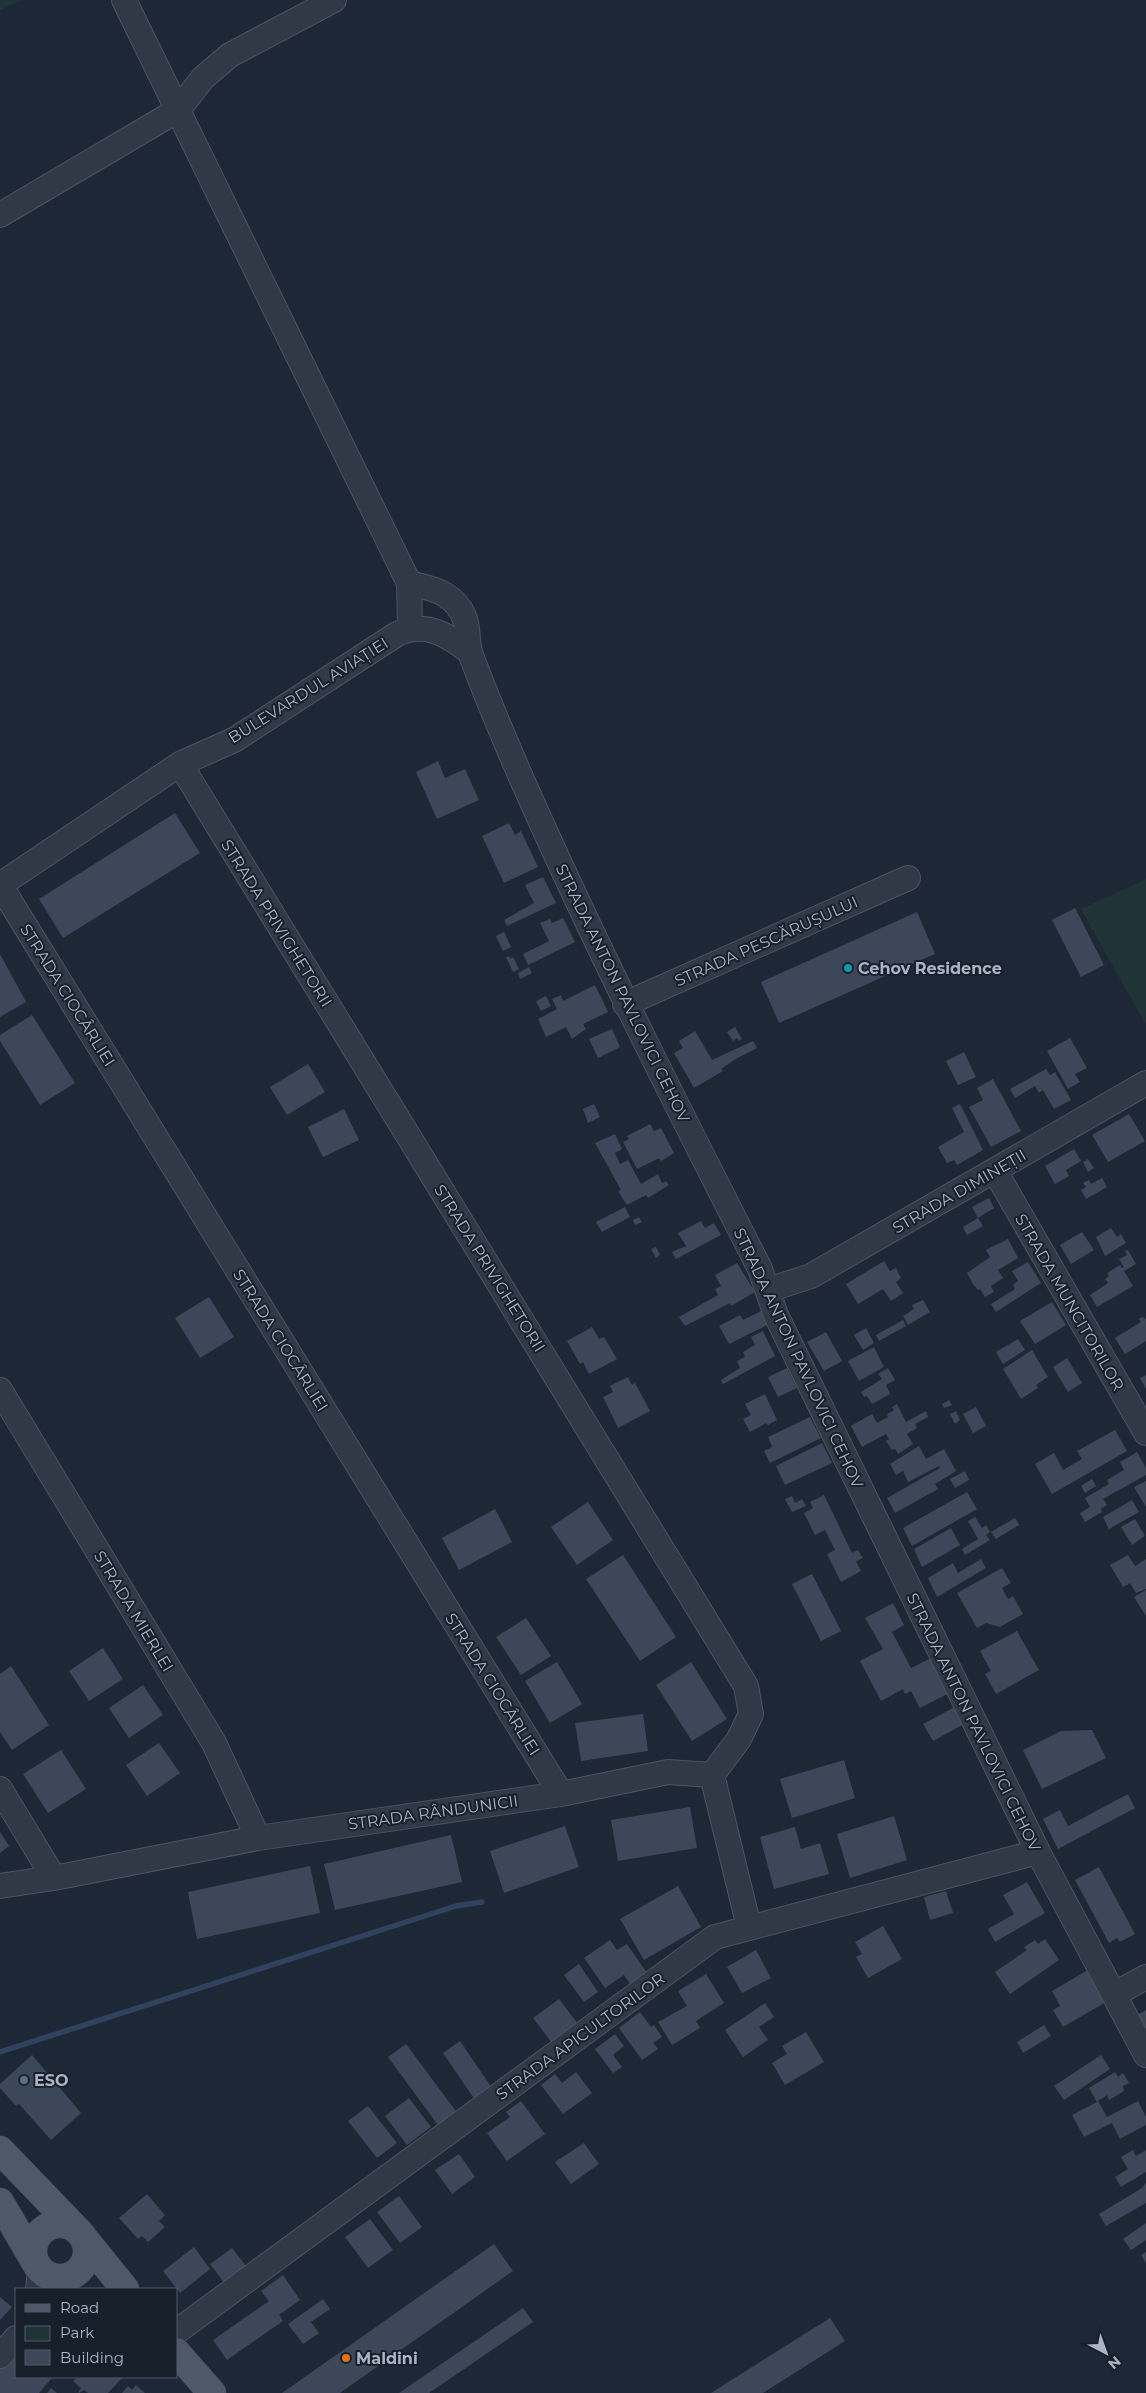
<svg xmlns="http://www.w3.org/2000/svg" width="1146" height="2393" viewBox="0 0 1146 2393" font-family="Montserrat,sans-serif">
	<rect width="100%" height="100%" fill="#1e2736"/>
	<!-- green -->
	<path fill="#203437" d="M0 0H22L0 10Z
		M1146 879V1025L1081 909Z"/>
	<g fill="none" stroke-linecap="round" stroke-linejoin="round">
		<!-- stream -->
		<path stroke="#30425e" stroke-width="5.5" d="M0 2052 456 1906 482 1902"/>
	</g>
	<!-- building -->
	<path fill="#3c4759" d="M438 761 445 778 465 769 479 800 437 819 416 772Z
		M175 813 200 853 63 938 39 899Z
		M509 823 515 835 521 831 538 867 504 883 482 836Z
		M543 877 556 903 507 926 504 920 534 903 525 885Z
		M1075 908 1104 965 1081 977 1052 920Z
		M917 912 935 954 779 1023 761 982Z
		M563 918 575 942 528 965 523 954 549 941 540 923 550 919 552 923Z
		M504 932 511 947 503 951 496 936Z
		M0 954 26 1002 0 1017Z
		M509 956 510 959 513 957 519 969 513 972 506 957Z
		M529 967 532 973 520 979 518 973Z
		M595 985 608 1012 583 1024 586 1029 572 1039 566 1027 546 1037 538 1019 557 1009 552 999 561 995 563 1001Z
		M546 996 551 1006 541 1011 536 1001Z
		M32 1015 75 1083 40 1105 0 1041V1035Z
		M735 1027 742 1039 739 1041 737 1038 733 1041 727 1032Z
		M612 1029 620 1047 598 1058 589 1039Z
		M695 1031 712 1060 753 1041 757 1048 734 1060 721 1069 723 1071 694 1088 674 1053 683 1048 679 1041Z
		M1070 1038 1087 1068 1075 1074 1080 1082 1068 1089 1047 1051Z
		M964 1052 976 1077 958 1085 946 1061Z
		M308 1064 325 1092 287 1115 270 1087Z
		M1046 1069 1050 1075 1055 1072 1071 1100 1054 1109 1043 1090 1039 1093 1035 1086 1015 1098 1010 1089Z
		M993 1079 1021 1131 991 1147 969 1107 983 1100 977 1088Z
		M594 1104 600 1117 588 1123 583 1109Z
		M960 1104 983 1150 957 1165 954 1160 947 1163 938 1147 964 1132 952 1108Z
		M344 1109 359 1140 323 1157 308 1127Z
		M1129 1114 1145 1141 1108 1162 1092 1135Z
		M650 1124 654 1131 661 1128 674 1153 661 1161 659 1158 637 1169 623 1142 629 1139 627 1136Z
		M615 1134 622 1149 615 1153 620 1164 628 1160 641 1184 658 1174 662 1183 666 1181 669 1185 648 1198 646 1195 627 1205 618 1191 621 1190 595 1143Z
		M1074 1149 1081 1161 1066 1170 1069 1176 1055 1184 1045 1166Z
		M1088 1159 1094 1168 1088 1172 1083 1162Z
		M1102 1178 1107 1187 1086 1199 1081 1190 1086 1187 1083 1183 1089 1180 1091 1184Z
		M989 1198 994 1208 978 1218 972 1207Z
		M625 1207 630 1217 602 1232 596 1222Z
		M639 1217 642 1222 635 1225 633 1220Z
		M978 1218 983 1226 967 1235 963 1227Z
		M701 1221 705 1228 714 1223 721 1235 676 1259 672 1252 686 1246 678 1233Z
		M1111 1228 1117 1237 1121 1234 1126 1243 1105 1256 1096 1237Z
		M1082 1232 1094 1250 1071 1264 1060 1245Z
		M1008 1239 1018 1258 998 1270 1003 1278 991 1286 994 1292 985 1297 980 1289 978 1290 973 1284 967 1273 990 1257 986 1250Z
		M656 1247 660 1255 656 1258 651 1249Z
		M1128 1250 1136 1264 1124 1271 1133 1286 1097 1307 1090 1295 1108 1283 1105 1279 1109 1276 1107 1273 1120 1265 1122 1268 1124 1267 1119 1259 1127 1255 1125 1251Z
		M884 1261 890 1271 896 1268 901 1278 896 1282 903 1293 891 1301 883 1289 858 1304 846 1284Z
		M1028 1262 1041 1283 996 1312 991 1304 1015 1289 1013 1285 1018 1281 1012 1271Z
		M737 1263 755 1292 731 1306 730 1303 685 1326 679 1317 718 1295 715 1289 721 1286 715 1275Z
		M209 1297 234 1337 200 1358 175 1318Z
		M923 1300 930 1312 908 1325 903 1316 914 1309 912 1305Z
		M1052 1302 1066 1325 1035 1344 1020 1321Z
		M761 1311 767 1325 729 1344 719 1326 740 1315 743 1320Z
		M1142 1317 1146 1319V1341L1125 1354 1115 1338 1141 1322 1139 1319Z
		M903 1320 906 1326 879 1341 876 1335Z
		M592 1327 599 1339 604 1337 617 1359 589 1374 583 1362 580 1364 567 1341Z
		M866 1328 874 1343 863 1350 854 1335Z
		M763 1331 775 1356 723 1384 721 1380 740 1368 737 1361 745 1357 743 1352 755 1345 751 1337Z
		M826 1332 842 1361 824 1371 807 1342Z
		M1018 1339 1025 1350 1003 1364 996 1352Z
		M874 1347 884 1367 859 1381 848 1361Z
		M1032 1350 1048 1377 1036 1385 1038 1388 1021 1399 1003 1369Z
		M1067 1358 1082 1383 1068 1392 1053 1367Z
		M787 1368 797 1388 778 1397 768 1377Z
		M888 1368 895 1380 886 1385 890 1394 872 1404 867 1396 864 1397 861 1392 882 1379 878 1374Z
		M1146 1375V1389L1140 1378Z
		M628 1377 632 1385 635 1383 650 1411 618 1428 603 1397 613 1392 610 1386Z
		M765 1394 777 1420 768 1425 766 1423 750 1432 743 1419 751 1415 745 1404Z
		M949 1400 952 1405 944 1408 942 1404Z
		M897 1404 906 1422 926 1411 928 1417 915 1424 917 1428 907 1434 913 1444 898 1454 895 1449 892 1450 886 1441 889 1439 886 1434 862 1447 851 1426 872 1414 877 1423 888 1417 887 1414 894 1410 892 1407Z
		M976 1407 986 1426 973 1433 963 1414Z
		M956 1411 960 1420 955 1424 950 1414Z
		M810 1417 821 1438 770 1463 764 1451 772 1447 768 1437Z
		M1115 1430 1127 1451 1052 1494 1035 1464 1054 1453 1063 1470 1082 1459 1077 1451Z
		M822 1443 832 1463 785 1485 776 1466Z
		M919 1446 926 1459 944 1449 956 1471 935 1484 938 1489 895 1513 887 1498 940 1468 939 1466 908 1482 903 1471 896 1475 890 1464Z
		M1137 1452 1146 1468V1475L1103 1499 1107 1505 1101 1509 1102 1512 1085 1522 1080 1513 1090 1507 1085 1498 1109 1484 1107 1480 1124 1470 1120 1462Z
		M965 1471 969 1480 955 1488 950 1479Z
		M1092 1479 1096 1486 1085 1493 1081 1486Z
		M1146 1481V1507L1134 1487Z
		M967 1492 977 1509 912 1546 903 1528Z
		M824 1495 852 1553 858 1550 863 1558 856 1561 861 1571 841 1582 827 1554 835 1550 825 1530 815 1535 804 1513 813 1508 810 1502Z
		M792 1496 795 1503 802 1499 806 1506 792 1512 785 1499Z
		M1132 1500 1139 1512 1109 1529 1103 1517Z
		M588 1502 613 1540 577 1565 551 1527Z
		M495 1509 512 1542 459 1570 442 1538Z
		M975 1517 982 1528 986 1525 990 1532 986 1535 990 1540 965 1555 962 1549 978 1539 968 1521Z
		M1015 1518 1019 1525 996 1539 991 1532Z
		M1135 1519 1145 1536 1132 1545 1121 1527Z
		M951 1528 960 1545 922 1567 914 1549Z
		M623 1555 676 1637 640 1661 586 1579Z
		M1128 1555 1135 1566 1146 1559V1589L1136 1593 1130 1583 1123 1587 1110 1565Z
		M981 1559 986 1568 937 1597 928 1578 953 1563 958 1573Z
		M1002 1568 1011 1583 1002 1588 1008 1599 1013 1596 1023 1614 1000 1627 986 1623 977 1628 957 1593Z
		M812 1574 841 1631 821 1641 792 1584Z
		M1146 1590V1616L1134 1597Z
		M893 1603 904 1625 892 1632 911 1668 933 1657 951 1692 920 1708 911 1691 905 1694 903 1689 881 1701 860 1661 883 1649 865 1618Z
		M526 1618 551 1656 521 1675 496 1637Z
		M1017 1631 1039 1670 996 1694 985 1674 991 1671 980 1651Z
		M103 1648 123 1679 89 1701 69 1671Z
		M557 1662 582 1704 550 1723 525 1681Z
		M691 1662 727 1719 692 1741 656 1685Z
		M11 1666 49 1725 12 1750 0 1732V1674Z
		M143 1685 163 1715 129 1738 109 1708Z
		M955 1707 964 1724 933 1741 923 1724Z
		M643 1714 648 1751 581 1761 575 1723Z
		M1092 1730 1106 1758 1042 1789 1023 1750 1061 1731Z
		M159 1743 180 1773 147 1796 126 1765Z
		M61 1750 86 1789 48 1813 23 1774Z
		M844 1760 855 1798 792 1818 780 1779Z
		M1128 1794 1135 1808 1058 1849 1043 1819 1060 1810 1068 1826Z
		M690 1807 697 1848 618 1861 611 1820Z
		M894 1816 907 1860 850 1878 837 1834Z
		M565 1826 579 1867 504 1893 490 1851Z
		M795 1827 801 1849 820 1843 829 1874 774 1889 760 1837Z
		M0 1832 9 1846 0 1853Z
		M451 1835 462 1882 335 1910 324 1864Z
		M310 1866 320 1913 197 1939 188 1892Z
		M1099 1867 1135 1934 1120 1942 1117 1938 1109 1943 1075 1880Z
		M1027 1882 1045 1913 995 1942 988 1929 1014 1914 1003 1895Z
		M678 1886 701 1927 644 1960 620 1919Z
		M946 1891 953 1913 930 1920 924 1897Z
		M883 1926 902 1959 868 1978 856 1957 862 1954 855 1942Z
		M1045 1939 1059 1960 1010 1994 995 1972 1027 1950 1024 1947 1035 1940 1038 1944Z
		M610 1940 617 1950 627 1944 649 1976 633 1988 624 1975 605 1988 584 1958Z
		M756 1950 771 1978 742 1993 727 1967Z
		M579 1964 598 1992 584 2002 564 1975Z
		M1088 1970 1106 2002 1063 2027 1053 2010 1060 2006 1052 1991Z
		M706 1974 724 2003 696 2021 700 2028 672 2045 658 2022 687 2006 678 1991Z
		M559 1999 578 2024 552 2043 533 2018Z
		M765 2003 774 2017 759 2027 768 2040 743 2057 725 2030Z
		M1146 2010V2037L1134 2017Z
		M640 2012 651 2027 654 2025 662 2037 653 2043 658 2049 642 2060 619 2028Z
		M1044 2025 1051 2036 1023 2053 1017 2042Z
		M806 2032 824 2062 785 2085 772 2063 787 2054 782 2046Z
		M615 2034 624 2046 613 2055 622 2067 613 2073 595 2049Z
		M460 2041 492 2088 475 2100 443 2053Z
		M406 2044 458 2114 440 2128 388 2057Z
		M32 2055 81 2113 51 2140 19 2104 16 2106 0 2088V2084Z
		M1101 2055 1110 2069 1064 2100 1054 2086Z
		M576 2072 592 2093 563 2114 541 2085 555 2074 562 2083Z
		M1115 2072 1118 2077 1123 2073 1129 2083 1123 2086 1124 2091 1109 2100 1107 2095 1098 2101 1107 2117 1138 2101 1146 2117V2125L1120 2139 1112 2123 1084 2137 1072 2115 1097 2102 1089 2088Z
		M409 2098 431 2127 407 2145 385 2116Z
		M521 2101 545 2134 507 2161 487 2133 510 2117 506 2112Z
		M368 2106 397 2143 377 2158 348 2121Z
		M584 2143 599 2164 571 2184 555 2162Z
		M1133 2150 1136 2156 1146 2150V2172L1121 2187 1115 2177 1128 2169 1121 2157Z
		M459 2154 475 2177 452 2194 435 2170Z
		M1146 2183V2203L1106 2226 1099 2214 1142 2188Z
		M147 2194 165 2215 159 2221 165 2227 148 2242 142 2236 138 2239 119 2218Z
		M399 2196 422 2227 400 2243 377 2212Z
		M370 2219 393 2250 368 2268 345 2237Z
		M1146 2223V2240L1131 2250 1123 2239Z
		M494 2244 513 2271 340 2393H282Z
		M194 2247 210 2269 180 2293 163 2271Z
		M232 2248 250 2271 228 2288 210 2264Z
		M1146 2252V2263L1141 2255Z
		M283 2275 300 2300 279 2315 283 2321 227 2360 213 2340 269 2301 261 2291Z
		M0 2297 12 2307 0 2320Z
		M323 2299 330 2309 311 2322 319 2333 303 2344 288 2324Z
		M523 2308 533 2322 429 2393H399Z
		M830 2318 845 2341 763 2393H711Z
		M16 2349V2377L52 2378 39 2393H0V2367Z
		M77 2377H123L108 2393H88L84 2390 79 2393 78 2392 81 2388 73 2381Z
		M136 2385 145 2393H122L128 2386 132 2390Z
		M51 2388 57 2393H47Z"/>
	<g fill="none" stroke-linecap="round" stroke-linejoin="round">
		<defs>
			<path id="minor" d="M124 0 409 583 410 628
				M0 215 178 110 203 78 230 55 334 0
				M409 583C430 588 448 591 460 609 471 626 465 638 471 655 488 701 508 748 528 793 600 955 680 1112 760 1269L776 1315 1038 1852 1146 2055
				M180 764 746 1686 751 1714 739 1739 712 1775
				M0 885 561 1794
				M0 885 180 764 234 740 397 634C426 621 446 634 470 652
				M625 1004 908 878
				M995 1171 1146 1433
				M768 1290 811 1276 1146 1083
				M0 1390 214 1743 258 1838
				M0 1789 54 1878
				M0 1886 54 1878 258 1838 561 1794 668 1772 712 1775 749 1927
				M1115 1994 1146 1977
				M38 2289 40 2270
				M176 2332 715 1937 1038 1852
				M0 2356 16 2338"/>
			<path id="major" d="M0 2150 78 2231
				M0 2202 35 2262
				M33 2251a27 27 0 1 1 54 0a27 27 0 1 1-54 0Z
				M83 2237 125 2289
				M176 2352 212 2393"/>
		</defs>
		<!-- minor casing -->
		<use href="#minor" stroke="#4c5462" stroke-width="26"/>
		<!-- major casing -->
		<use href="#major" stroke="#3b4350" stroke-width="29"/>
		<!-- minor -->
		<use href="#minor" stroke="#313947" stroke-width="24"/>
		<!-- major -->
		<use href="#major" stroke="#4f5867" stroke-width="28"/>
	</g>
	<!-- markers -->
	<circle fill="#0f9aa8" stroke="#171f2b" stroke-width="2" cx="848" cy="968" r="5"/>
	<circle fill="#5c6f8a" stroke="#171f2b" stroke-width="2" cx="24" cy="2080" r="5"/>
	<circle fill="#e8710a" stroke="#171f2b" stroke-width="2" cx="346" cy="2358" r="5"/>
	<g text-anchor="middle" stroke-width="4" stroke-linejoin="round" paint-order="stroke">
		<!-- street labels -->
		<g font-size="16" fill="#abb4c4" stroke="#171f2b">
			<text transform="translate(308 690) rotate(-32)" y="6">BULEVARDUL AVIAȚIEI</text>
			<text transform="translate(277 923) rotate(58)" y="6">STRADA PRIVIGHETORII</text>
			<text transform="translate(766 941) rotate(-24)" y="6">STRADA PESCĂRUȘULUI</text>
			<text transform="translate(623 993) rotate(64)" y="6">STRADA ANTON PAVLOVICI CEHOV</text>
			<text transform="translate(68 995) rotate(58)" y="6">STRADA CIOCÂRLIEI</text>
			<text transform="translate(959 1191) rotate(-30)" y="6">STRADA DIMINEȚII</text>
			<text transform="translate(490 1268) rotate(58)" y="6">STRADA PRIVIGHETORII</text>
			<text transform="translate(1070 1302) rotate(60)" y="6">STRADA MUNCITORILOR</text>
			<text transform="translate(281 1340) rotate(58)" y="6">STRADA CIOCÂRLIEI</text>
			<text transform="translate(799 1358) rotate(65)" y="6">STRADA ANTON PAVLOVICI CEHOV</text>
			<text transform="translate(134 1611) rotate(59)" y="6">STRADA MIERLEI</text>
			<text transform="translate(493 1684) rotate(58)" y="6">STRADA CIOCÂRLIEI</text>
			<text transform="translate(974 1722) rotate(64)" y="6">STRADA ANTON PAVLOVICI CEHOV</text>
			<text transform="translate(433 1812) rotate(-8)" y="6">STRADA RÂNDUNICII</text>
			<text transform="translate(580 2036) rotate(-36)" y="6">STRADA APICULTORILOR</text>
		</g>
		<!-- poi labels -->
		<g font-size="16" font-weight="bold" fill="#abb4c4" stroke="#171f2b" text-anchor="start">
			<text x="858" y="974">Cehov Residence</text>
			<text x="34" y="2086">ESO</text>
			<text x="356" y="2364">Maldini</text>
		</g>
	</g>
	<!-- legend -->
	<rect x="15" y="2288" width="162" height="90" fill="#171f2b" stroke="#525b68"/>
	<rect x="25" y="2304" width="25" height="8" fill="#4f5867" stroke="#525b68"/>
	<text x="60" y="2313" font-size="15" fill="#abb4c4">Road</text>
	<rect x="25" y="2326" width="25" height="15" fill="#203437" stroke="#525b68"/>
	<text x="60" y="2338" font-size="15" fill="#abb4c4">Park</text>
	<rect x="25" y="2350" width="25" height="15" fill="#3c4759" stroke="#525b68"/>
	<text x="60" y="2363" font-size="15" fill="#abb4c4">Building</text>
	<!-- north arrow -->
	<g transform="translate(1106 2353) rotate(139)" stroke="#171f2b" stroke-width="4" paint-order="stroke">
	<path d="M0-4L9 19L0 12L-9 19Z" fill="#abb4c4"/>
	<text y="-8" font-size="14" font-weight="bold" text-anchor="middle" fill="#abb4c4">N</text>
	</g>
</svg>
